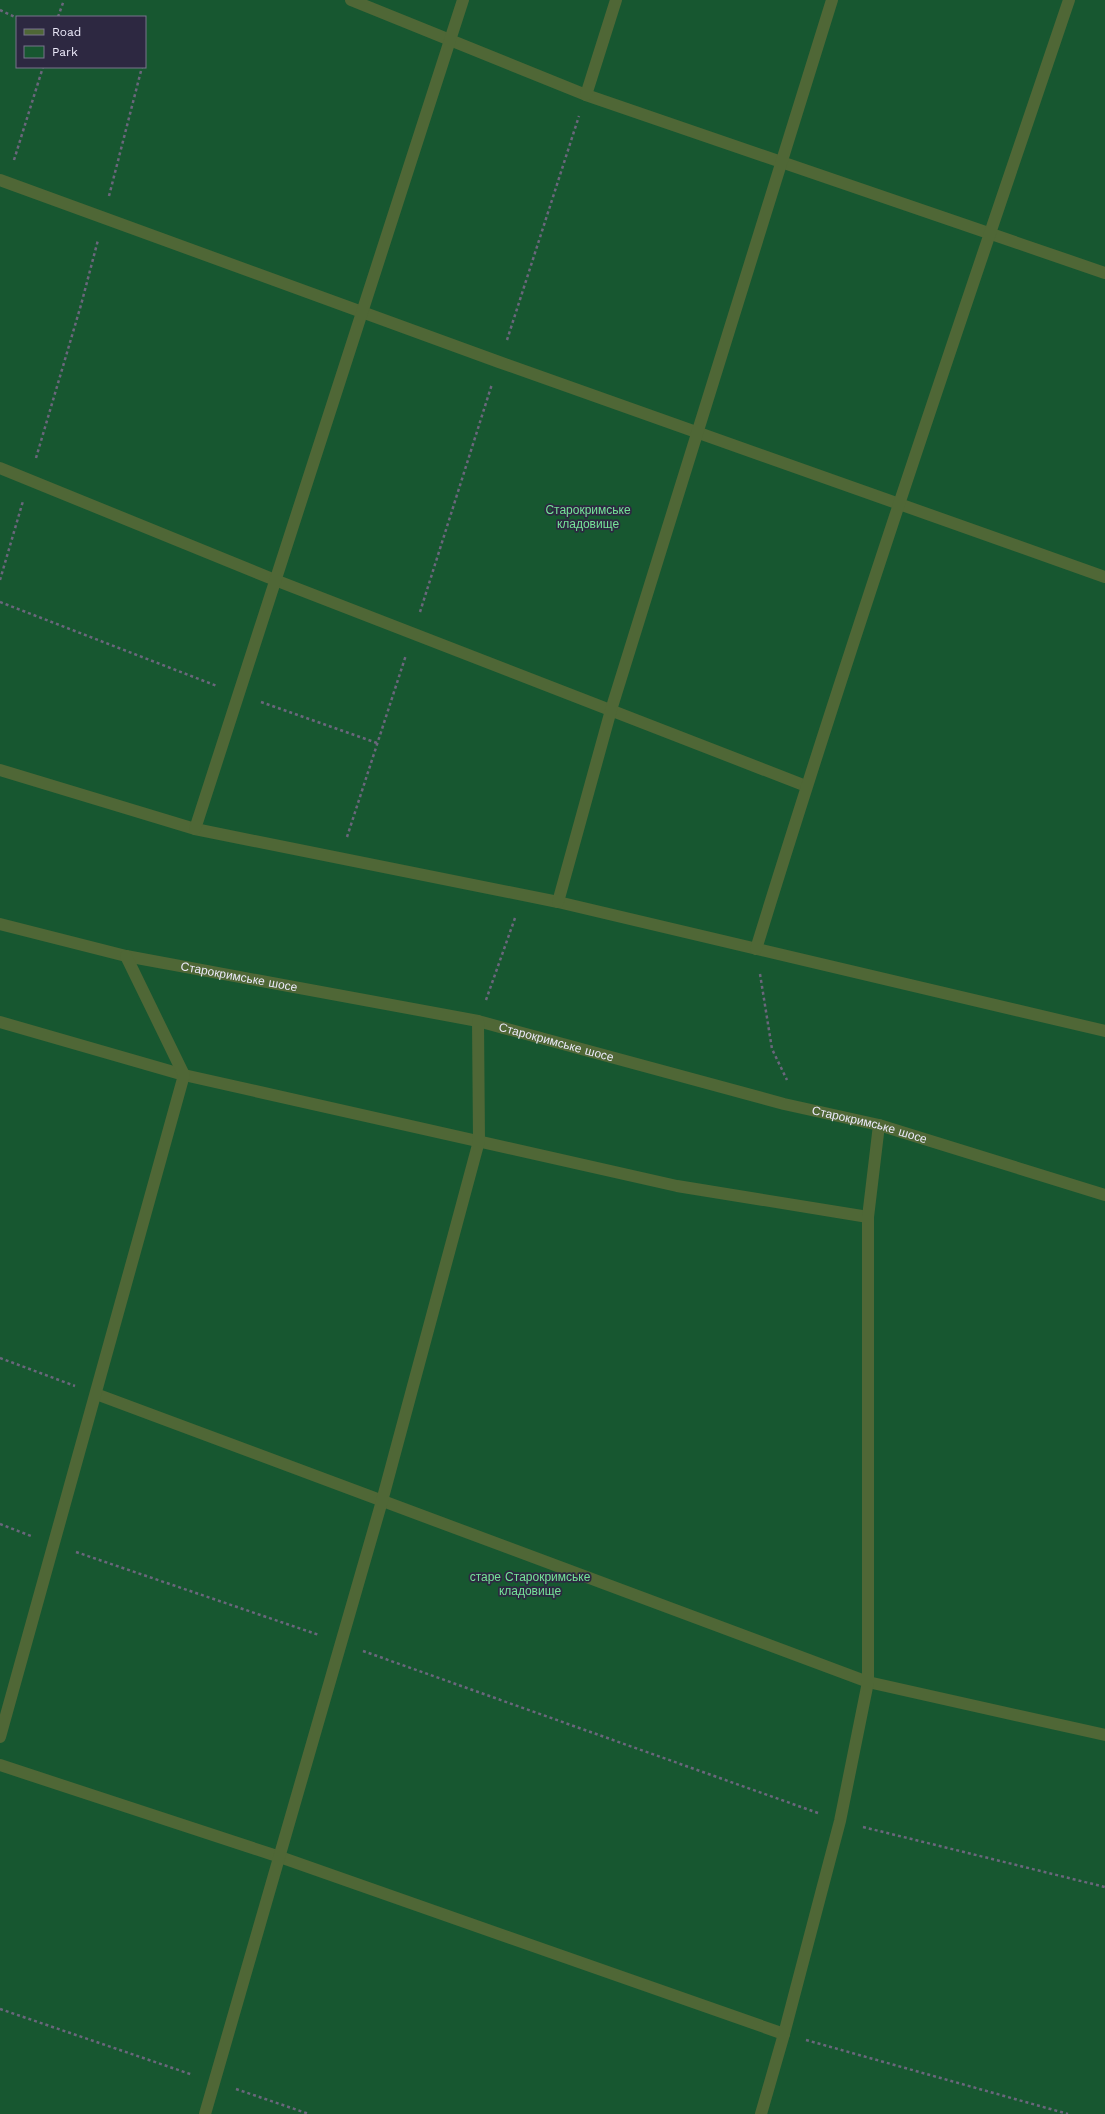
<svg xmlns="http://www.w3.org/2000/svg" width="1105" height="2114" viewBox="0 0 1105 2114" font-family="'Work Sans',sans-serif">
	<rect width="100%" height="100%" fill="#2d2841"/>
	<!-- green -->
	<path fill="#175730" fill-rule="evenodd" d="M0 0H1105V2114H0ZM17 17H145V67H17Z"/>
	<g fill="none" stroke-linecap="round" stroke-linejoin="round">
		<!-- path -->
		<path stroke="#6a667c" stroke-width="2.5" stroke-dasharray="3 3" stroke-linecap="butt" d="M0 10 17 18
			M58 17 64 0
			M14 160 43 67
			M109 196 142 67
			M507 340 579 116
			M36 458 81 305 98 240
			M0 580 23 501
			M0 602 217 686
			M420 612 492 384
			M261 702 377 743
			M347 837 406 655
			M760 974 772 1049 787 1080
			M486 1000 515 918
			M0 1358 75 1386
			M0 1524 31 1536
			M76 1552 319 1635
			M363 1651 818 1813
			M863 1827 1105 1887
			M0 2009 193 2075
			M806 2040 1068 2114
			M236 2089 309 2114"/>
		<!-- minor -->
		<g stroke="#4f6736" stroke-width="12">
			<path d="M351 0 586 95 1105 273"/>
			<path d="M586 95 616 0"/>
			<path d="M0 180 499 362 1105 577"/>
			<path d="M0 468 275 580 806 786"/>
			<path d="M0 770 195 829 558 902 1105 1031"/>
			<path d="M195 829 463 0"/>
			<path d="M558 902 611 710 832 0"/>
			<path id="s1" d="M0 924 126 956 478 1021 784 1104 879 1125 1105 1195"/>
			<path d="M756 949C854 631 962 316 1069 0"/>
			<path d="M0 1022 184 1075 677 1186 868 1217"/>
			<path d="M96 1394 868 1682 1105 1735"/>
			<path d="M0 1737 184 1075 126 956"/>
			<path d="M0 1765 280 1857 784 2034"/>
			<path d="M205 2114 382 1501 479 1141 478 1021"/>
			<path d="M761 2114 784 2034 840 1821 868 1682V1217L879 1125"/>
		</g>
	</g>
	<g text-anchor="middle" stroke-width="3.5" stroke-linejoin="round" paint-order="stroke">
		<!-- park labels -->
		<g font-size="12" fill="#76e399" stroke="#2d2841">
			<text x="588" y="514">Старокримське<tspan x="588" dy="14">кладовище</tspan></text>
			<text x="530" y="1581">старе Старокримське<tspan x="530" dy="14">кладовище</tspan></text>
		</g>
		<!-- street labels -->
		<g font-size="12" fill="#ebe9f9" stroke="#2d2841">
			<text dy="4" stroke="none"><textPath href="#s1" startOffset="245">Старокримське шосе</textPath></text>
			<text dy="4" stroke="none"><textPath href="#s1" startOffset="569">Старокримське шосе</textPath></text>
			<text dy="4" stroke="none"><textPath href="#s1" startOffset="893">Старокримське шосе</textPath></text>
		</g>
	</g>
	<!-- legend -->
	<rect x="16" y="16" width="130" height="52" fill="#2d2841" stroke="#79758b"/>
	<rect x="24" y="29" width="20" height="6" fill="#4f6736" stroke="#79758b"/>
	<text x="52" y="36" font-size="12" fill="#ebe9f9">Road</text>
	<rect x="24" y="46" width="20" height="12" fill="#175730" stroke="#79758b"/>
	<text x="52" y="56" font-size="12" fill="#ebe9f9">Park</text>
</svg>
